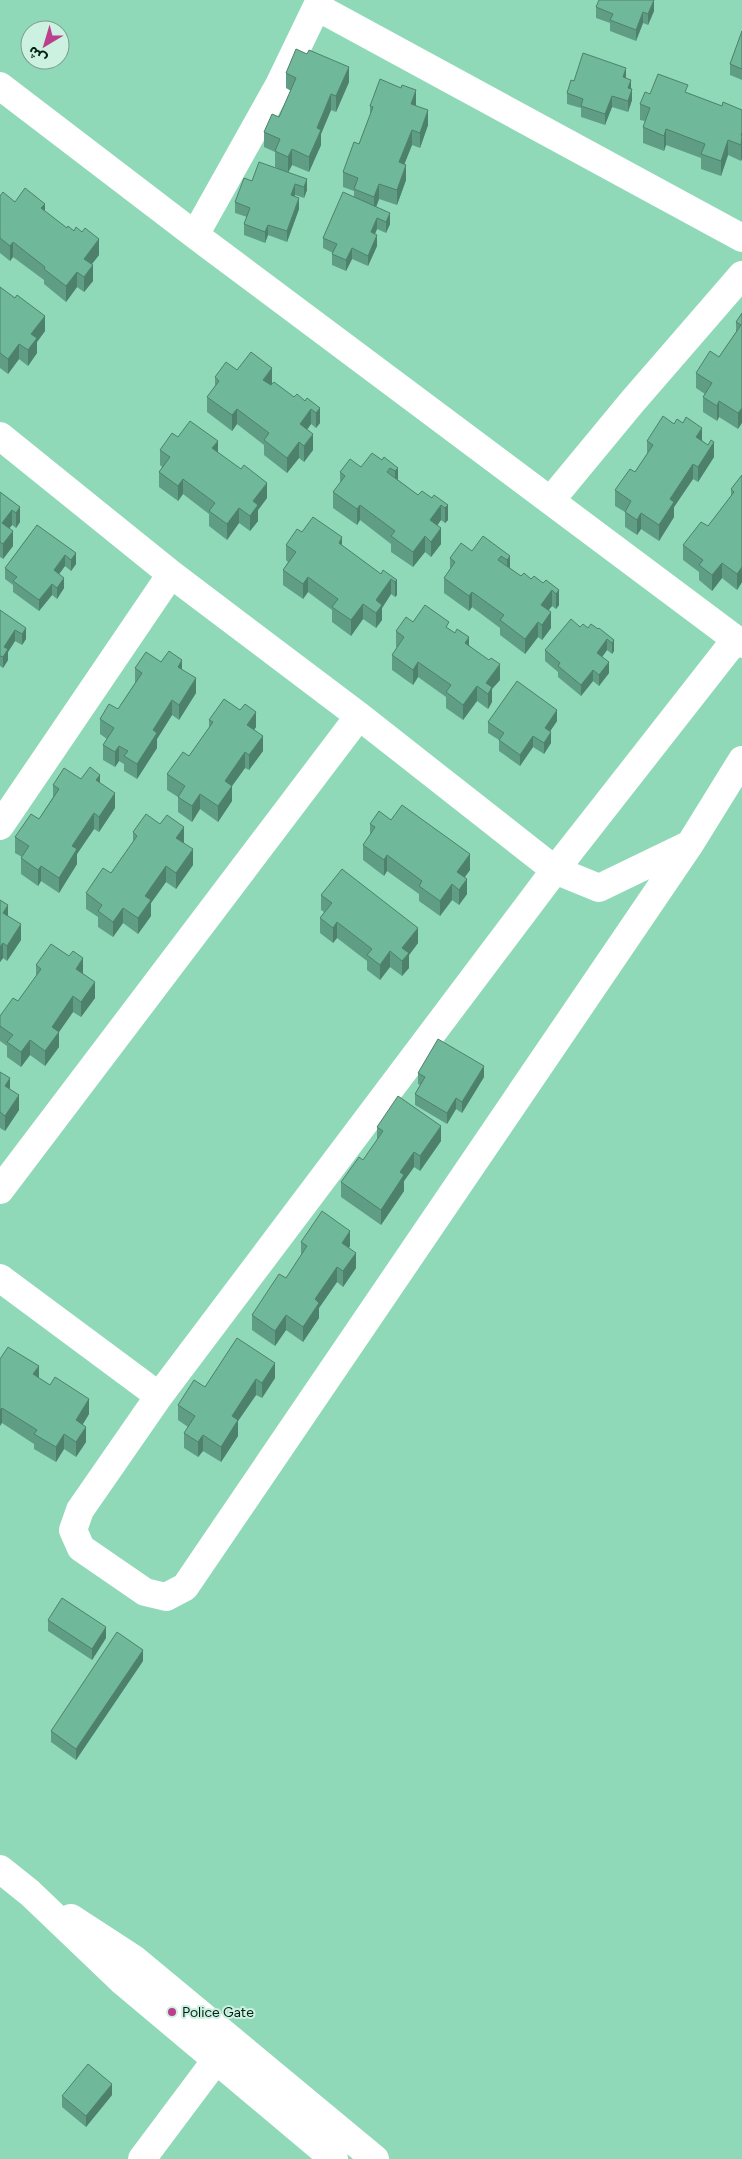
<svg xmlns="http://www.w3.org/2000/svg" width="742" height="2159" viewBox="0 0 742 2159" font-family="Figtree,'Noto Sans Arabic',sans-serif">
	<rect width="100%" height="100%" fill="#8fd9b9"/>
	<g fill="none" stroke-linecap="round" stroke-linejoin="round">
		<!-- minor -->
		<path stroke="#fff" stroke-width="28" d="M317 7 742 238
			M0 86 195 235 742 644
			M195 235 279 85 320 0
			M0 436 171 574 359 716 555 870 599 888 688 845
			M551 500 632 402 742 275
			M736 639 555 870 159 1396 80 1510 73 1530 81 1548 145 1592 166 1597 185 1587 690 844 742 760
			M0 826 171 574
			M0 1190 359 716
			M0 1278 159 1396
			M142 2159 231 2040"/>
		<!-- trunk -->
		<path stroke="#fff" stroke-width="28" d="M0 1869 30 1893 121 1980 334 2159
			M71 1918 134 1959 375 2159"/>
	</g>
	<!-- wall -->
	<path fill="#5f9e84" d="M596 7 654 11 648 25 643 23 636 41 610 31V23L596 18Z
		M742 31V80L730 75V64Z
		M286 73 349 82 336 112 331 110 321 134V145L309 172 292 165 288 172 307 190 304 198 295 195 294 196 299 209 287 242 268 235 265 243 244 235V224L247 217 235 213V202L252 181 281 170 275 167V152L264 147V132L279 117 291 91 286 88Z
		M626 78 631 89 632 100 628 112 612 107 605 125 581 117V108L567 104V93L574 81Z
		M688 93 722 106 742 110 741 161 728 155 721 176 701 169V158L666 145 664 151 643 143V127L645 121 640 120V104L650 94Z
		M416 105 428 125 420 148 412 145 404 164 406 180 397 205 379 199 376 207 390 224 386 233 377 229 375 234 377 246 368 266 352 259 346 271 332 265V254L333 253 323 248V238L354 197V191L343 187V172L359 144 370 115V106Z
		M0 196 15 202 45 211 99 255 92 264 93 281 84 292 77 287 66 302 44 284V280L13 257 10 261 0 253Z
		M0 287 45 331 37 342V353L28 366 19 359 8 374 0 368Z
		M742 313 738 429 719 417 717 421 703 412V397L705 394 696 388V373L719 357 736 332V322Z
		M237 370 272 383 294 397 305 401 320 408V423L316 428 311 424 307 430 313 450 304 462 299 458 287 473 264 455V445L237 424 232 431 207 412V397L215 386V377Z
		M674 424 702 440 714 457 698 482 693 479 674 507V517L659 541 641 529 637 535 625 527V512L615 506V490L635 472 647 454V441Z
		M160 450 218 452 267 498 258 510V521L250 531 239 523 227 540 209 526V514L183 494 178 501 159 487V472L162 467 160 465Z
		M382 460 398 468V480L418 495 432 498 448 505V520L445 523 441 520 437 525 441 544 431 557 425 552 413 567 391 552V544L360 520 357 525 333 508V492L340 484V472L361 467Z
		M742 475V582L737 590 722 578 712 591 699 580V572L683 560V545L708 526 731 496V489Z
		M0 492 20 507V522L16 528 12 525 9 528 13 546 3 559 0 557Z
		M37 525 76 564 71 571 65 566 59 574 64 588 57 599 52 595 39 611 13 592V585L5 579V568Z
		M302 532 342 546 381 574 397 580V595L395 597 391 594 382 608V620L376 628 363 619 351 636 332 622V610L308 592 303 599 283 585V570L288 562 286 560V545Z
		M472 551 510 556V568L521 576 543 583 559 590V605L556 609 552 606 548 610 551 628 542 640 538 637 525 654 500 635V628L472 607 469 611 444 593V578L450 569V558Z
		M0 610 26 639 22 645 15 641 8 652V660L3 668 0 666Z
		M413 622 449 629 469 645 500 680 492 689V702L488 709 477 701 463 720 446 708V697L418 677 413 685 392 670V655L397 647H396V631Z
		M580 627 598 629 614 640V651L612 654 607 650 602 657 609 673 599 686 593 681 581 696 558 677V672L545 661V650Z
		M161 662 182 669 196 693 179 720 172 715 157 739V748L137 779 124 771V764L119 761 115 767 103 760V745L107 739 100 734V719L118 709 135 683V668Z
		M209 720 256 727 254 730 263 751 249 770 245 768 232 786V801L218 822 200 809 192 822 178 812V797L167 790V774L189 756 209 728Z
		M557 721 550 731 551 743 544 754 533 747 520 766 499 751V740L488 733V722Z
		M81 779 100 783 115 808 99 832 94 829 77 854V864L59 893 41 881 38 886 21 874V858L22 857 15 853V837L39 819 53 797V785Z
		M391 820 470 870 465 877 467 894 459 905 452 900 440 916 419 901V894L387 871 384 876 363 860V845L370 835V824Z
		M133 832 184 842 183 843 193 865 176 889 166 882 151 903V916L138 934 123 923 113 937 98 927V917L86 909V893L111 873 133 842Z
		M321 895 418 943 409 955V968L402 976 390 967 380 980 367 970V961L337 938 333 943 320 933V918L324 912 321 910Z
		M0 900 21 940 7 961 3 958 0 962Z
		M36 965 83 973 95 998 81 1017 73 1012 59 1032V1047L45 1066 30 1055 21 1067 7 1057V1046L0 1041V1016L18 1001 36 977Z
		M0 1072 10 1089 19 1110 5 1131 0 1128Z
		M418 1073 484 1077 462 1113 456 1109 447 1124 415 1105V1094L420 1085 418 1084Z
		M377 1127 441 1141 420 1171 414 1167 404 1181V1191L381 1225 341 1197V1182L363 1160 377 1141Z
		M301 1242 350 1246 349 1248 356 1268 343 1287 337 1282 319 1308V1318L303 1342 286 1330 275 1346 252 1330V1315L286 1278 301 1255Z
		M237 1338 275 1378 262 1398 256 1395 238 1421V1436L221 1462 203 1451 198 1457 184 1448V1433L188 1427 178 1420V1405L205 1387Z
		M0 1359 39 1378 89 1414 83 1424 86 1442 76 1457 64 1449 56 1462 34 1449V1444L2 1423Z
		M48 1620 106 1638 92 1660 48 1631Z
		M143 1661 76 1760 51 1742V1731Z
		M112 2095 86 2127 62 2107V2096Z"/>
	<!-- shaded-wall -->
	<path fill="#4e816b" d="M654 0V11L648 25V14Z
		M643 12V23L636 41V30Z
		M349 67V82L336 112V96Z
		M626 68V79L623 77Z
		M631 80V91L628 88Z
		M632 89V100L628 112V101Z
		M416 90V106L411 104Z
		M331 94V110L321 134V145L309 172V157L317 128Z
		M612 96V107L605 125V114Z
		M428 110V125L420 148V133Z
		M666 129V145L664 151V136Z
		M412 130V145L399 178V162Z
		M742 132V159L741 161V135Z
		M728 140V155L721 176V161Z
		M292 149V165L288 173V157Z
		M406 165V180L397 205V190Z
		M307 179V190L304 198V187Z
		M295 184V195L291 206V195Z
		M379 184V199L374 213V197Z
		M299 198V209L287 242V231Z
		M45 204V219L41 208Z
		M390 213V224L386 233V222Z
		M377 218V229L371 243V232Z
		M268 225V235L265 243V232Z
		M377 235V246L368 266V256Z
		M99 239V255L84 274V259Z
		M13 242V257L10 261V246Z
		M352 248V259L346 271V260Z
		M93 265V281L84 292V277Z
		M77 272V287L66 302V286Z
		M45 316V331L37 342V353L28 366V350L31 334Z
		M19 344V359L8 374V359Z
		M272 368V384L263 395V380Z
		M719 401V417L717 421V406Z
		M320 408V423L316 428V413Z
		M742 408V423L738 429V413Z
		M237 409V424L232 431V415Z
		M311 409V424L300 439V424Z
		M702 428V443L696 437Z
		M313 434V450L304 462V446Z
		M218 441V457L212 448Z
		M299 442V458L287 473V458Z
		M714 442V457L698 482V467Z
		M693 464V479L674 507V517L659 541V525L670 499Z
		M398 468V483L395 487V471Z
		M183 479V494L178 501V486Z
		M267 483V498L258 510V521L250 531V516L253 501Z
		M360 505V520L357 525V509Z
		M441 505V520L430 536V520Z
		M448 505V520L445 523V508Z
		M20 507V522L16 528V513Z
		M239 508V523L227 540V524Z
		M12 510V525L2 538V523Z
		M641 513V529L637 535V520Z
		M441 528V544L431 557V542Z
		M13 531V546L3 559V544Z
		M425 536V552L413 567V552Z
		M342 537V553L339 543Z
		M76 553V564L71 571V560Z
		M65 555V566L54 581V570Z
		M510 556V571L507 575V560Z
		M722 563V578L712 591V575Z
		M742 567V582L737 590V574Z
		M308 577V592L303 599V584Z
		M64 578V588L57 599V588Z
		M391 579V594L382 608V620L376 628V600Z
		M397 580V595L395 597V582Z
		M52 584V595L39 611V600Z
		M552 590V606L541 620V605Z
		M559 590V605L556 609V594Z
		M472 592V607L469 611V596Z
		M363 604V619L351 636V620Z
		M551 612V628L542 640V625Z
		M538 622V637L525 654V639Z
		M26 628V639L22 645V634Z
		M15 630V641L8 652V660L3 668V657L4 647Z
		M469 637V653L465 643Z
		M607 639V650L597 664V653Z
		M614 640V651L612 654V643Z
		M182 660V675L178 667Z
		M418 662V677L413 685V670Z
		M609 662V673L599 686V675Z
		M500 664V680L492 689V702L488 709V694L486 683Z
		M593 670V681L581 696V685Z
		M196 678V693L179 720V705Z
		M477 686V701L463 720V705Z
		M172 700V715L157 739V748L137 779V764L153 730Z
		M557 710V721L545 739V728Z
		M256 712V727L247 740V725Z
		M551 732V743L544 754V743Z
		M263 736V751L249 770V755Z
		M533 736V747L520 766V755Z
		M119 746V761L115 767V752Z
		M245 752V768L232 786V801L218 822V806L225 781Z
		M100 775V790L96 780Z
		M115 793V808L99 832V817Z
		M200 794V809L192 822V806Z
		M94 813V829L77 854V864L59 893V878L72 846Z
		M184 827V842L176 853V838Z
		M193 849V865L176 889V873Z
		M470 854V870L457 887V872Z
		M387 855V871L384 876V860Z
		M41 866V881L38 886V870Z
		M166 866V882L151 903V916L138 934V918L145 896Z
		M467 879V894L459 905V890Z
		M452 884V900L440 916V901Z
		M8 905V921L3 913Z
		M123 908V923L113 937V922Z
		M337 922V938L333 943V928Z
		M21 924V940L7 961V946Z
		M418 928V943L409 955V968L402 976V948Z
		M3 943V958L0 962V947Z
		M390 951V967L380 980V965Z
		M83 958V973L76 984V969Z
		M95 982V998L81 1017V1002Z
		M73 996V1012L59 1032V1047L45 1066V1051L52 1027Z
		M30 1040V1055L21 1067V1052Z
		M484 1066V1077L462 1113V1102Z
		M10 1078V1094L5 1086Z
		M19 1095V1110L5 1131V1116Z
		M456 1098V1109L447 1124V1113Z
		M441 1126V1141L420 1171V1156Z
		M414 1152V1167L404 1181V1191L381 1225V1210L400 1172Z
		M350 1231V1246L342 1258V1243Z
		M356 1253V1268L343 1287V1271Z
		M337 1267V1282L319 1308V1318L303 1342V1327L315 1299Z
		M286 1315V1330L275 1346V1331Z
		M275 1363V1378L262 1398V1383Z
		M39 1366V1381L33 1374Z
		M256 1379V1395L238 1421V1436L221 1462V1447L232 1416Z
		M89 1399V1414L76 1435V1420Z
		M2 1408V1423L0 1426V1410Z
		M86 1427V1442L76 1457V1442Z
		M64 1434V1449L56 1462V1447Z
		M203 1435V1451L198 1457V1442Z
		M106 1627V1638L92 1660V1649Z
		M143 1650V1661L76 1760V1749Z
		M112 2084V2095L86 2127V2116Z"/>
	<!-- building -->
	<path fill="#6fb899" stroke="#4e816b" d="M599 0H654L648 14 643 12 636 30 610 20 613 14 596 7Z
		M742 31V69L730 64Z
		M296 49 307 54 309 50 349 67 336 96 331 94 317 128 321 130 309 157 292 149 288 157 275 151 280 139 264 132 272 114 279 117 296 78 286 73Z
		M583 53 626 68 623 77 631 80 628 88 632 89 628 101 612 96 605 114 581 106 583 99 567 93 571 80 574 81Z
		M658 74 688 85 685 92 722 106 723 102 742 110V132L741 135 742 136 741 145 728 140 721 161 701 154 705 144 666 129 664 136 643 127 650 108 640 104 645 92 650 94Z
		M380 79 401 88 402 85 416 90 411 104 428 110 420 133 412 130 399 162 406 165 397 190 379 184 374 197 354 189 358 178 343 172 354 142 359 144 373 107 370 106Z
		M259 162 307 179 304 187 295 184 291 195 299 198 287 231 268 225 265 232 244 224 250 208 235 202 244 178 252 181Z
		M25 188 45 204 41 208 67 228 68 226 74 231 76 227 82 232 85 228 99 239 84 259 93 265 84 277 77 272 66 286 44 269 45 267 13 242 10 246 0 238V196L3 192 15 202Z
		M343 192 390 213 386 222 377 218 371 232 377 235 368 256 352 248 346 260 332 254 337 244 323 238Z
		M0 287 15 298 17 295 45 316 31 334 37 338 28 350 19 344 8 359 0 353Z
		M742 313V408L738 413 719 401 717 406 703 397 712 383 696 373 710 351 719 357 741 325 736 322Z
		M251 352 272 368 263 380 271 385 274 382 294 397 297 394 305 401 307 398 320 408 316 413 311 409 300 424 313 434 304 446 299 442 287 458 264 440 269 433 237 409 232 415 207 397 219 381 215 377 226 362 237 370Z
		M663 416 674 424 677 419 683 423 686 417 702 428 696 437 708 445 711 440 714 442 698 467 693 464 670 499 674 502 659 525 641 513 637 520 625 512 631 501 615 490 630 469 635 472 653 445 647 441Z
		M190 421 218 441 212 448 241 469 244 465 267 483 253 501 258 505 250 516 239 508 227 524 209 511 215 503 183 479 178 486 159 472 170 457 160 450 172 433 178 437Z
		M372 453 382 460 384 457 398 468 395 471 390 468 387 472 418 495 422 491 432 498 434 495 448 505 445 508 441 505 430 520 441 528 431 542 425 536 413 552 391 536 395 531 360 505 357 509 333 492 345 476 340 472 350 459 361 467Z
		M742 475V567L737 574 722 563 712 575 699 565 703 560 683 545 701 522 708 526 734 492 731 489Z
		M0 492 20 507 16 513 12 510 2 523 13 531 3 544 0 542Z
		M313 517 342 537 339 543 381 574 383 570 397 580 395 582 391 579 376 600 382 605 376 613 363 604 351 620 332 607 338 599 308 577 303 584 283 570 296 552 286 545 297 529 302 532Z
		M37 525 76 553 71 560 65 555 54 570 64 578 57 588 52 584 39 600 13 581 17 577 5 568Z
		M483 536 510 556 507 560 501 556 498 560 521 576 524 573 531 579 534 576 543 583 546 580 559 590 556 594 552 590 541 605 551 612 542 625 538 622 525 639 500 620 504 615 472 592 469 596 444 578 455 562 450 558 461 543 472 551Z
		M425 605 449 622 446 627 455 633 457 629 469 637 465 643 489 660 491 658 500 664 486 683 492 687 488 694 477 686 463 705 446 692 451 685 418 662 413 670 392 655 404 637 396 631 406 617 413 622Z
		M0 610 26 628 22 634 15 630 4 647 8 649 3 657 0 656Z
		M571 619 580 627 583 624 588 628 591 624 598 629 599 628 614 640 612 643 607 639 597 653 609 662 599 675 593 670 581 685 558 666 560 663 545 650Z
		M169 651 182 660 178 667 196 678 179 705 172 700 153 730 157 733 137 764 124 756 128 751 119 746 115 752 103 745 114 728 100 719 109 704 118 709 142 673 135 668 146 652 161 662Z
		M517 681 557 710 545 728 551 732 544 743 533 736 520 755 499 740 504 733 488 722Z
		M224 699 240 710 245 704 256 712 247 725 263 736 249 755 245 752 225 781 232 786 218 806 200 794 192 806 178 797 185 786 167 774 183 752 189 756 213 722 209 720Z
		M90 767 100 775 96 780 115 793 99 817 94 813 72 846 77 849 59 878 41 866 38 870 21 858 29 846 15 837 31 814 39 819 59 789 53 785 64 768 81 779Z
		M402 805 470 854 457 872 467 879 459 890 452 884 440 901 419 886 422 881 387 855 384 860 363 845 375 827 370 824 379 811 391 820Z
		M146 814 160 824 167 815 184 827 176 838 193 849 176 873 166 866 145 896 151 900 138 918 123 908 113 922 98 911 102 905 86 893 103 868 111 873 137 836 133 832Z
		M342 869 418 928 402 948 409 953 402 961 390 951 380 965 367 955 372 949 337 922 333 928 320 918 332 903 321 895Z
		M0 900 8 905 3 913 21 924 7 946 3 943 0 947Z
		M51 944 69 956 73 951 83 958 76 969 95 982 81 1002 73 996 52 1027 59 1032 45 1051 30 1040 21 1052 7 1042 13 1035 0 1026V1016L13 998 18 1001 41 969 36 965Z
		M438 1039 484 1066 462 1102 456 1098 447 1113 415 1094 425 1077 418 1073Z
		M0 1072 10 1078 5 1086 19 1095 5 1116 0 1112Z
		M398 1096 441 1126 420 1156 414 1152 400 1172 404 1175 381 1210 341 1182 359 1157 363 1160 383 1131 377 1127Z
		M322 1211 350 1231 342 1243 356 1253 343 1271 337 1267 315 1299 319 1303 303 1327 286 1315 275 1331 252 1315 279 1274 286 1278 307 1246 301 1242Z
		M237 1338 275 1363 262 1383 256 1379 232 1416 238 1420 221 1447 203 1435 198 1442 184 1433 195 1416 178 1405 194 1380 205 1387Z
		M8 1347 39 1366 33 1374 50 1385 55 1377 89 1399 76 1420 86 1427 76 1442 64 1434 56 1447 34 1434 37 1430 2 1408 0 1410V1359Z
		M62 1598 106 1627 92 1649 48 1620Z
		M117 1632 143 1650 76 1749 51 1731Z
		M88 2064 112 2084 86 2116 62 2096Z"/>
	<!-- markers -->
	<circle fill="#bc3f8e" stroke="#cdf1e0" stroke-width="2" cx="172" cy="2012" r="5"/>
	<g text-anchor="middle" stroke-width="4" stroke-linejoin="round" paint-order="stroke">
		<!-- poi labels -->
		<g font-size="14" fill="#022116" stroke="#cdf1e0" text-anchor="start">
			<text x="182" y="2017">Police Gate</text>
		</g>
	</g>
	<!-- north arrow -->
	<g transform="translate(45 45) rotate(218)"><circle r="24" fill="#cdf1e0" stroke="#7c9e8f"/>
	<path d="M0-4L9 19L0 12L-9 19Z" fill="#bc3f8e"/>
	<text y="-8" font-size="14" font-weight="bold" text-anchor="middle" fill="#022116">ش</text>
	</g>
</svg>
